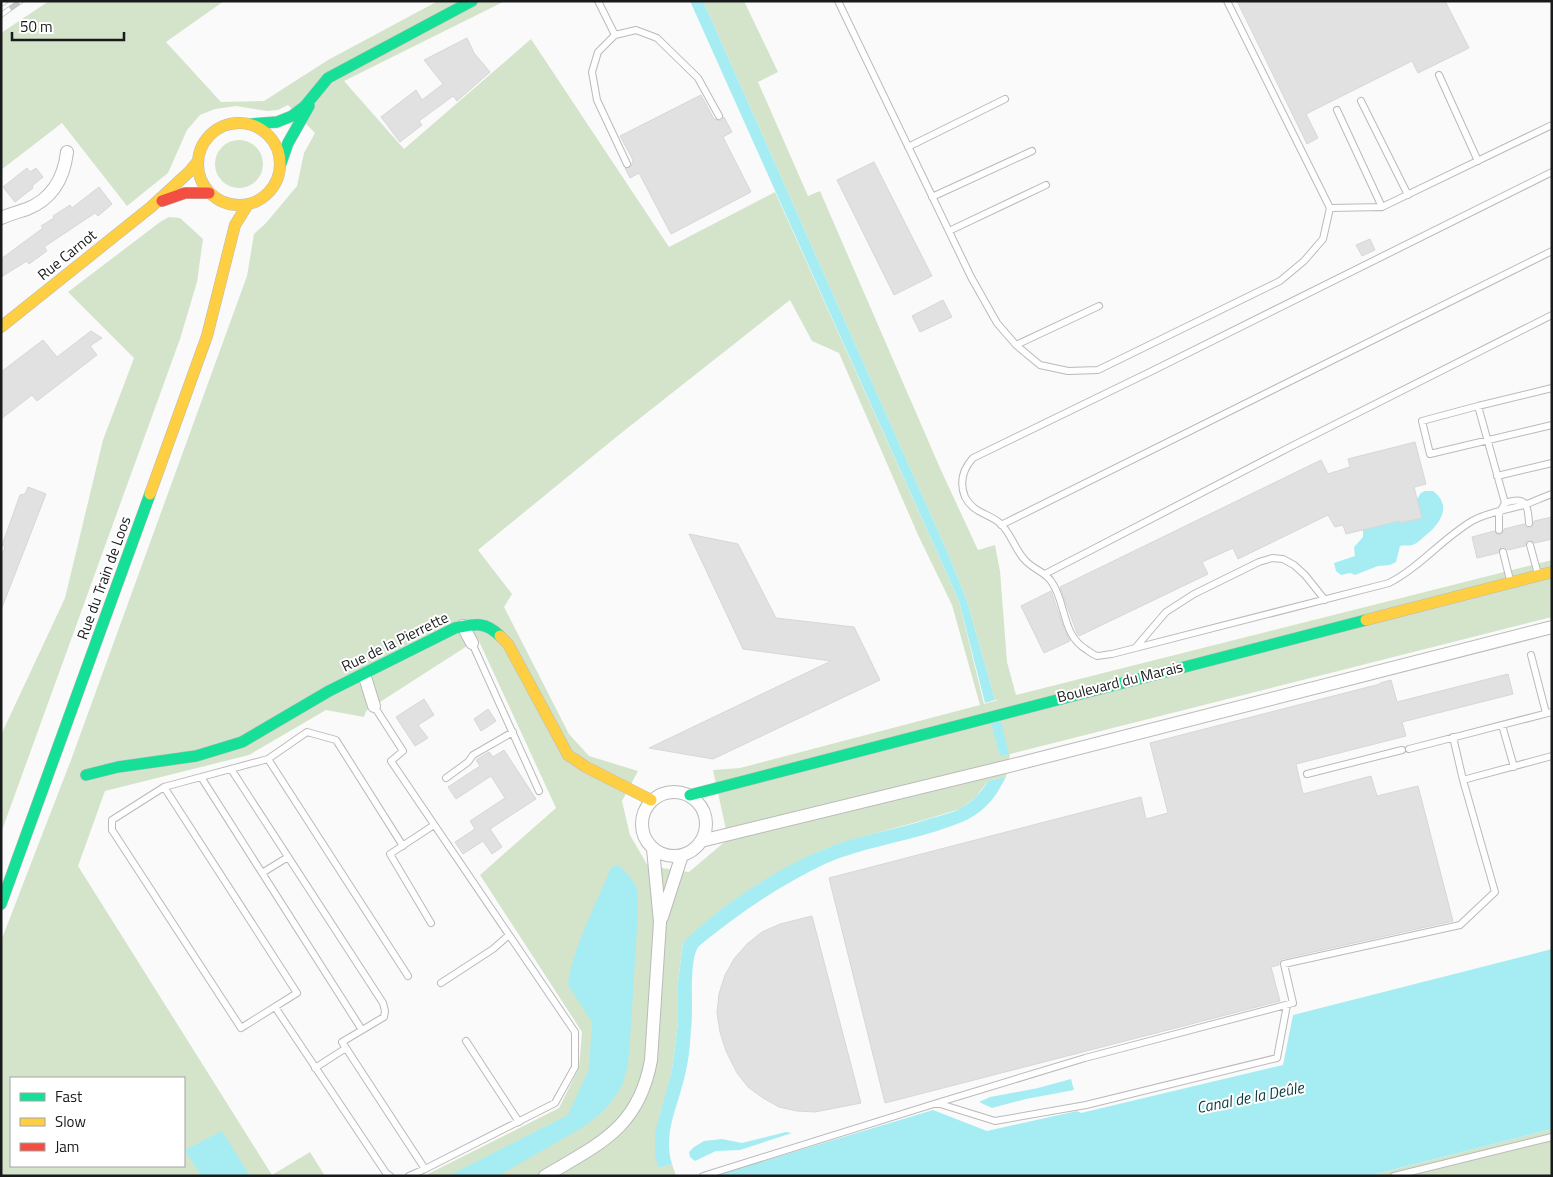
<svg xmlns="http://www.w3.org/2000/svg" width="1553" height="1177" viewBox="0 0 1553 1177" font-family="'Titillium Web',sans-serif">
	<rect width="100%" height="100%" fill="#fafafb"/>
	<!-- green -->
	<path fill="#d4e4ca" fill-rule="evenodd" d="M49 1H224L166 42 221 102 264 101 328 60 438 1H505L344 81 404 149 531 39 669 247 775 192 959 601 984 704 998 700H995L967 601 950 558 703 1H744L778 72 758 82 808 196 820 191 940 468 978 550 995 545 1000 571 1007 662 1016 695 1552 560V617L1010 754 1006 777 988 781 976 797 960 809 924 820 844 842 822 850 801 860 724 908 683 943 678 982V1022L672 1070 665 1099 659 1168 672 1164 676 1176H424L559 1108 579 1068 582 1032 480 875 556 808 478 639 366 711 364 717 326 710 249 755 105 791 78 866 272 1175 310 1152 325 1176H1V941L71 760 247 276 254 234 266 223 297 186 304 153 315 133 288 105 278 110 267 111 236 106 215 109 200 115 187 130 168 173 127 206 62 123 1 170V33ZM790 300 812 341 839 353 918 535 952 605 980 705 740 768 713 770 728 839 689 872 648 866 630 835 622 801 638 771 589 756 569 734 504 607 512 594 478 550 620 434ZM11 1078H184V1166H11Z
		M215 164a24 24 0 1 1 48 0a24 24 0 1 1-48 0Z
		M169 217 180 218 203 239 197 282 180 339 1 833V735L65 598 103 440 134 358 68 292 160 222Z
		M1552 1129V1176H1368Z"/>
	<!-- water -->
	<path fill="#a5edf3" d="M690 1H703L950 558 967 601 995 700 985 703 959 601Z
		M1425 491H1433C1453 506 1440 524 1425 536 1421 539 1417 544 1412 545 1408 546 1404 545 1400 546L1396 562 1390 565 1378 566 1355 575 1350 573 1341 575 1336 571 1334 563 1355 556 1354 547 1363 537V530L1399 521 1400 523 1421 518 1417 499 1421 493Z
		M1001 721 1009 754 1000 756 991 723Z
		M1006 777C1000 788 994 800 984 808 970 821 954 825 937 831 902 842 859 849 827 863 780 885 739 913 699 946 688 959 694 1010 691 1029 690 1044 689 1060 685 1075 679 1104 662 1134 672 1164L659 1168 655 1156V1133L672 1070 678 1022V982L683 943C716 908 778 868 822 850 857 835 896 830 932 818 942 815 953 813 961 808 973 801 981 793 988 781Z
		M615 866H619L624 870 633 881 637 889 638 912 631 1026 628 1064 622 1086 612 1101 600 1114 583 1127 498 1176H448L568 1115 589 1069 592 1022 568 985C571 953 595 906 608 875L611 868Z
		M1552 949V1129L1368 1176H714L933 1110 987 1131 1077 1111 1081 1113 1283 1065 1293 1015Z
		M1071 1079 1074 1090 1026 1099 992 1108 979 1102 990 1097 1038 1088Z
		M222 1131 250 1176H201L185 1150Z
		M786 1132 792 1133 740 1150 716 1151 695 1161 690 1157 689 1152 694 1147 704 1141 722 1139 742 1143Z"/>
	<!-- building -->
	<path fill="#e1e1e2" stroke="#d7d7d8" d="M1237 1H1445L1469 48 1418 73 1412 61 1306 114 1318 138 1307 144Z
		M467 38 474 53 490 72 457 101 453 96 419 121 422 125 400 142 381 117 416 90 422 100 443 84 424 60Z
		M701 95 714 119 721 121 724 117 732 132 723 137 751 192 671 234 639 173 630 178 625 168 631 167 633 160 620 136Z
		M874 162 932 276 894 295 837 180Z
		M27 168 30 172 36 168 43 177 32 186 33 188 15 202 3 187Z
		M99 187 112 204 98 216 95 213 44 247 47 251 29 264 27 261 1 277V259L43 228 41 226 54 218 53 216 70 205 72 208Z
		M1370 239 1375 250 1362 256 1356 245Z
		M943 300 952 317 920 332 912 316Z
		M91 331 102 338 90 346 97 355 37 401 32 395 1 419V372L43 340 57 357Z
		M1415 442 1426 484 1414 487 1422 518 1400 523 1399 521 1346 534 1343 525 1335 527 1328 515 1238 559 1233 548 1202 562 1208 574 1079 636 1077 633 1060 587 1321 460 1328 474 1350 467 1348 459Z
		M28 487 46 494 1 610V558L5 547 2 545 20 495 25 494Z
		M1552 517V539L1535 543 1529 540 1526 542 1525 546 1508 550 1505 547H1501L1498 553 1477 558 1472 537 1494 531 1499 535 1503 533 1504 529 1524 524 1526 527 1530 528 1533 526 1534 521Z
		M689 534 738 544 776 618 854 627 880 680 713 759 649 748 831 661 743 649Z
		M1051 591 1064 629 1070 641 1044 653 1021 606Z
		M1508 674 1513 694 1402 722 1406 736 1296 764 1303 794 1371 776 1377 796 1418 786 1453 921 1282 959 1279 962V965L1271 967 1280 1001 885 1103 829 878 1141 797 1146 819 1168 813 1150 743 1380 684V683L1391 680 1397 702Z
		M424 699 434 715 418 725 428 738 415 746 396 717Z
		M488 709 496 721 481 731 474 719Z
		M504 750 536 799 490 829 502 847 492 854 483 841 463 854 455 842 475 829 470 821 505 798 491 776 456 799 448 787 480 766 476 760 489 752 493 757Z
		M812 916 861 1103 815 1112 797 1111 779 1107 763 1098 748 1087 737 1073 726 1051 720 1032 717 1013 719 994 725 975 734 959 747 944 762 932 780 924Z"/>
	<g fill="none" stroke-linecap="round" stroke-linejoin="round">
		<defs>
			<path id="lane" d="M598 1 615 35
				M838 1 971 277 997 323 1016 345 1099 306
				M1227 1 1330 208 1382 207 1552 125
				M1439 75 1478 161
				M1361 101 1408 195
				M1337 110 1382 207
				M908 147 1005 99
				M627 164 597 100 592 72 598 52 615 35 636 30 657 38 698 78 719 116
				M1552 172 1154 370 973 458C963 469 959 482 965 497 974 514 989 513 1001 524 1011 534 1015 549 1024 559 1032 569 1044 571 1051 581 1067 603 1061 635 1087 650 1090 652 1094 655 1097 656 1102 656 1108 654 1112 654L1389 583C1420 567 1442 539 1472 521 1490 511 1508 510 1527 504 1535 501 1543 497 1552 494
				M932 197 1032 151
				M949 231 1046 185
				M1016 345 1040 365 1068 371 1098 370 1280 281 1304 261 1323 239 1330 208
				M1478 406 1422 421 1430 454 1552 425
				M1497 476 1552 463
				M1505 503C1525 496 1528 503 1529 523
				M1001 525 1552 251
				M1499 530V514L1505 503 1478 406 1552 388
				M1530 545 1538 574
				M1503 552 1510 580
				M1045 574 1292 446 1552 315
				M472 643 539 791
				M1136 647 1166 612 1194 594 1259 562 1272 558 1283 559 1294 565 1305 575 1325 600
				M1531 655 1546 713
				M374 706 403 751 391 761 575 1032V1067L555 1103 425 1169
				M1502 725 1514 767
				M1409 749 1552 712
				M268 759 408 976
				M231 769 383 1003 385 1011 384 1017 342 1042 425 1169 409 1176
				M1307 774 1402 750
				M201 777 362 1030
				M446 778 468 762 473 755 513 732
				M1463 780 1552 756
				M164 787 297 993 241 1028 112 830V820L164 787 268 759 307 732 336 740 403 846
				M262 873 288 857
				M431 923 390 854 434 825
				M441 983 493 949 509 935
				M275 1007 386 1173 390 1176
				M466 1041 519 1122
				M315 1068 346 1048
				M937 1103 1085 1058 1293 1003 1284 964 1460 925 1495 892 1463 780 1453 737
				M703 1176 937 1103 995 1121 1086 1105 1277 1058 1287 1005
				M1394 1176 1552 1137"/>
			<path id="street" d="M1 218C10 214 18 212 27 209 52 199 64 178 67 152
				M463 626 472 643
				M364 674 374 706
				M642 824a32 32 0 1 1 64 0a32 32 0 1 1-64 0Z
				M701 841 1021 763 1552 627
				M662 917 682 855
				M545 1176C599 1144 639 1128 651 1060L660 922 653 849"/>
			<path id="fast" d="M252 124 277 122 292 116 305 106 328 78 472 1
				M281 163 288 143 309 106
				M86 775 118 767 196 756 242 742 329 691 455 628C475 624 485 621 500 636
				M690 795 1366 620
				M1 904 150 494"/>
			<path id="slow" d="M198 164a41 41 0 1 1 82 0a41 41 0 1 1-82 0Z
				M1 327 151 207 189 172 198 161
				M150 494 207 336 235 225 248 204
				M1366 620 1552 572
				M500 636 508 644 568 755 586 767 651 800"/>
			<path id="jam" d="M162 201 185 193H209"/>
		</defs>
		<!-- lane casing -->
		<use href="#lane" stroke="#bababb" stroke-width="8"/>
		<!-- street casing -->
		<use href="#street" stroke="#bababb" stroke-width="14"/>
		<!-- fast casing -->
		<use href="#fast" stroke="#bababb" stroke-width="12"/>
		<!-- slow casing -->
		<use href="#slow" stroke="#bababb" stroke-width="12"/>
		<!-- jam casing -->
		<use href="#jam" stroke="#bababb" stroke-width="12"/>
		<!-- lane -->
		<use href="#lane" stroke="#fefefe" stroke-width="6"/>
		<!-- street -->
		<use href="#street" stroke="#fefefe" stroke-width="12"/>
		<!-- fast -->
		<use href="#fast" stroke="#16e098" stroke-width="11"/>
		<!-- slow -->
		<use href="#slow" stroke="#ffcf43" stroke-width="11"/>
		<!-- jam -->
		<use href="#jam" stroke="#f24e42" stroke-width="11"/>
		<defs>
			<path id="rail" d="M1 4 6 1
				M1 15 21 1"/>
		</defs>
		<!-- rail casing -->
		<use href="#rail" stroke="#c4c5c5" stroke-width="5.5"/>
		<!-- rail -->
		<use href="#rail" stroke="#fff" stroke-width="4" stroke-dasharray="11" stroke-linecap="butt"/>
	</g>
	<g text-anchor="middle" stroke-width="4" stroke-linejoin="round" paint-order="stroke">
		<!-- street labels -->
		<g font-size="15" fill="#191a1b" stroke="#fff">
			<text transform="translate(67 255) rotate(-39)" y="5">Rue Carnot</text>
			<text transform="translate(104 578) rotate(-70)" y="5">Rue du Train de Loos</text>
			<text transform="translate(395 642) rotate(-26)" y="5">Rue de la Pierrette</text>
			<text transform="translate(1120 682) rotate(-14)" y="5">Boulevard du Marais</text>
		</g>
		<!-- water labels -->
		<g font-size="16" font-style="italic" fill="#0a3c40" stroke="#fff">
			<text transform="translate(1250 1097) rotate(-11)" y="6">Canal de la Deûle</text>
		</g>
	</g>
	<!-- border -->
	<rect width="1553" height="1177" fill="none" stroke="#191a1b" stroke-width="5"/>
	<!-- legend -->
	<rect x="10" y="1077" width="175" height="90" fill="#ffffff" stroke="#a3a3a4"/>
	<rect x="20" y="1093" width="25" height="8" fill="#16e098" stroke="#a3a3a4"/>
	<text x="55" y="1102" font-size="15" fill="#191a1b">Fast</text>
	<rect x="20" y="1118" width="25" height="8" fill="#ffcf43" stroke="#a3a3a4"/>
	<text x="55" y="1127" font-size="15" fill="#191a1b">Slow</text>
	<rect x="20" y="1143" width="25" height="8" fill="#f24e42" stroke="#a3a3a4"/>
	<text x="55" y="1152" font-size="15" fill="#191a1b">Jam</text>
	<!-- scale -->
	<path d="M12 32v8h112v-8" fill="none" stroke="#191a1b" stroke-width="2.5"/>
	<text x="20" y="32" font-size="15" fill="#191a1b" stroke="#ffffff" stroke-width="4" paint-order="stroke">50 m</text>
</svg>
